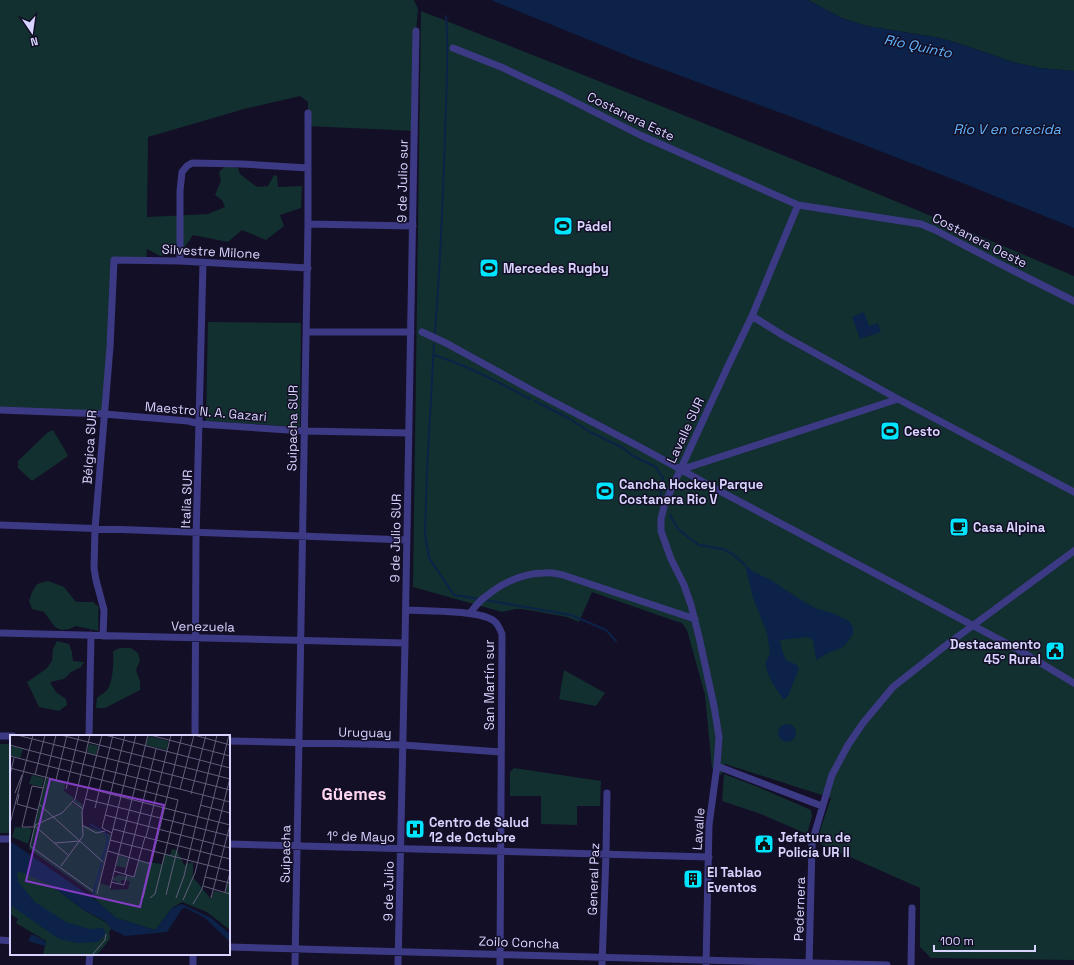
<svg xmlns="http://www.w3.org/2000/svg" width="1074" height="965" viewBox="0 0 1074 965" font-family="'Space Grotesk',sans-serif">
	<rect width="100%" height="100%" fill="#130f26"/>
	<!-- green -->
	<path fill="#12302f" d="M0 0H414L418 9 416 31 414 131 308 126V102L300 96 244 109 148 137 147 218 148 217 208 214 225 207 222 200 215 195 221 181 219 172 225 166 238 168 240 174 257 187 268 186 274 175 277 176 278 187 302 186 301 208 280 215 284 226 266 240 242 230 228 242 193 235 184 248 176 252 160 256 147 249 146 260H114L104 414 0 410Z
		M808 0H1074V71L1040 68 1012 62 967 46 940 38 867 26 842 18Z
		M421 11C640 97 858 184 1074 276V960L931 958 920 947V888L816 842 831 798 725 764 722 775 712 768 705 695 687 630 682 623 675 621 592 592 579 622 567 617 522 609H516L502 612 413 587Z
		M208 322 301 323 300 427 206 421Z
		M53 430 65 450 68 456 32 481 18 468V461L48 432Z
		M48 581 64 587 75 601 78 602H93L99 607C97 615 99 623 98 631L76 626 69 629 62 630 55 627 44 612 32 609 29 601 32 592 37 584Z
		M57 641 69 644 72 652 73 661 84 662 81 667 71 672 64 679 50 682 56 692 66 699 67 705 59 711 39 707 27 682 46 669 52 661 53 649Z
		M120 648H131L138 653 140 661 136 670 140 681V690L105 708H96L97 698C100 695 105 693 107 690 113 682 114 661 113 651Z
		M564 670 605 693 596 706 559 699Z
		M0 744H11V833H0Z
		M514 768 601 781 600 806H577V825L541 824V796H510V772Z
		M724 774 758 787 811 810 812 816 807 834 761 814 722 801Z"/>
	<!-- water -->
	<path fill="#0c2248" d="M491 0H808L842 18 867 26 940 38 967 46 1012 62 1040 68 1074 71V228L960 182 792 117 638 60Z
		M864 312 869 326 878 323 881 332 860 339 852 317Z
		M745 565 754 572 771 580 801 600 815 608 835 614 849 621 853 627V634L849 640 842 648 830 652 816 660 813 640 808 637 780 640 782 650 786 660 797 665 799 669 788 696 784 700C774 686 769 680 765 663L770 654 767 633 753 598Z
		M778 733a9 9 0 1 1 18 0a9 9 0 1 1-18 0Z"/>
	<g fill="none" stroke-linecap="round" stroke-linejoin="round">
		<!-- stream -->
		<path stroke="#0c2248" stroke-width="2" d="M435 333C440 267 443 201 445 135 446 95 449 55 446 16
			M434 344 427 470 425 534 429 558 454 595 479 599
			M434 355C468 366 499 382 530 399
			M535 401 568 418 590 432 623 448 633 456 656 467 660 474 663 477 660 489 662 499
			M670 515 678 529 688 537 699 545 723 549 734 555 745 565
			M485 600 571 615 606 630 616 641"/>
		<!-- minor -->
		<path stroke="#3d3a85" stroke-width="7" d="M453 48 501 67 561 95 640 135 798 205 921 224 935 230 1004 266 1074 301
			M308 224 413 226
			M180 261V191L182 172 187 166 192 163 242 164 308 168
			M752 316 784 336 898 399 1074 492
			M307 332H411
			M422 332 446 343 533 391 640 447 716 489 1019 650 1074 683
			M0 410 104 414 188 421 200 424 304 431 409 433
			M680 470 898 399
			M0 525 407 540
			M406 610C425 611 480 610 494 621 498 624 500 629 502 634L500 965
			M470 613C475 607 479 601 485 597 502 583 523 573 545 573 551 572 557 574 563 575L695 619
			M0 633 405 643
			M103 636 104 610 96 580 94 568 95 529 110 347 114 260 180 261 308 268
			M0 736H13
			M89 736 91 635
			M195 736 196 541 203 262
			M229 741 403 745 501 752
			M717 766 822 806
			M0 839H11
			M229 844 709 857
			M0 940 11 941
			M229 947 887 965
			M89 965 90 954
			M193 965V954
			M295 965 308 224V113
			M398 965 405 643 416 31
			M602 965 606 854 607 793
			M706 965 709 825 717 766 719 737 714 706 699 637 691 605 684 585 671 559 661 531V519L665 503 728 366 752 316 778 253 798 205
			M809 965 812 845 813 839 832 775 848 745 863 723 893 687 945 646 1074 551
			M911 965 912 908"/>
	</g>
	<!-- icons -->
	<defs>
		<symbol id="stadium-square" viewBox="-11 -11 22 22"><rect x="-9" y="-9" width="18" height="18" rx="4" fill="#00e5ff" stroke="#130f26"/><path d="M0-5a6.5 5 0 1 0 0 10a6.5 5 0 1 0 0-10ZM-3.5-1.8h7v3.6h-7Z" fill="#111"/></symbol>
		<symbol id="cafe-square" viewBox="-11 -11 22 22"><rect x="-9" y="-9" width="18" height="18" rx="4" fill="#00e5ff" stroke="#130f26"/><path d="M-5.5-4.5H6V0H3Q3 3.5 0 3.5H-2.5Q-5.5 3.5-5.5 0ZM3-3.2v2h1.7v-2ZM-6 4.5H4V6H-6Z" fill="#111"/></symbol>
		<symbol id="civic-square" viewBox="-11 -11 22 22"><rect x="-9" y="-9" width="18" height="18" rx="4" fill="#00e5ff" stroke="#130f26"/><path d="M-.6-6.5H3V-4.5H.6V-3L4-1V1h2V6H-6V1h2V-1L-.6-3ZM-1.2 2.5V6h2.4V2.5Z" fill="#111"/></symbol>
		<symbol id="hospital-square" viewBox="-11 -11 22 22"><rect x="-9" y="-9" width="18" height="18" rx="4" fill="#00e5ff" stroke="#130f26"/><path d="M-5-5h3v3.5h4V-5h3V5h-3V1.5h-4V5h-3Z" fill="#111"/></symbol>
		<symbol id="building-square" viewBox="-11 -11 22 22"><rect x="-9" y="-9" width="18" height="18" rx="4" fill="#00e5ff" stroke="#130f26"/><path d="M-4-6H4V6H1V3H-1V6H-4ZM-2.5-4.3h1.7v1.8h-1.7ZM.8-4.3h1.7v1.8H.8ZM-2.5-1h1.7V.8h-1.7ZM.8-1h1.7V.8H.8Z" fill="#111"/></symbol>
	</defs>
	<g fill-rule="evenodd">
		<use href="#stadium-square" x="552" y="215" width="22" height="22"/>
		<use href="#stadium-square" x="478" y="257" width="22" height="22"/>
		<use href="#stadium-square" x="879" y="420" width="22" height="22"/>
		<use href="#stadium-square" x="594" y="480" width="22" height="22"/>
		<use href="#cafe-square" x="948" y="516" width="22" height="22"/>
		<use href="#civic-square" x="1044" y="640" width="22" height="22"/>
		<use href="#hospital-square" x="404" y="818" width="22" height="22"/>
		<use href="#civic-square" x="753" y="833" width="22" height="22"/>
		<use href="#building-square" x="682" y="868" width="22" height="22"/>
	</g>
	<g text-anchor="middle" stroke-width="3" stroke-linejoin="round" paint-order="stroke">
		<!-- street labels -->
		<g font-size="13" fill="#d9d4ff" stroke="#130f26">
			<text transform="translate(631 116) rotate(26)" y="5">Costanera Este</text>
			<text transform="translate(402 181) rotate(-89)" y="5">9 de Julio sur</text>
			<text transform="translate(980 240) rotate(27)" y="5">Costanera Oeste</text>
			<text transform="translate(211 251) rotate(3)" y="5">Silvestre Milone</text>
			<text transform="translate(206 411) rotate(5)" y="5">Maestro N. A. Gazari</text>
			<text transform="translate(292 428) rotate(-89)" y="5">Suipacha SUR</text>
			<text transform="translate(685 430) rotate(-65)" y="5">Lavalle SUR</text>
			<text transform="translate(89 447) rotate(-86)" y="5">Bélgica SUR</text>
			<text transform="translate(186 499) rotate(-88)" y="5">Italia SUR</text>
			<text transform="translate(395 538) rotate(-89)" y="5">9 de Julio SUR</text>
			<text transform="translate(203 626) rotate(1)" y="5">Venezuela</text>
			<text transform="translate(489 685) rotate(-90)" y="5">San Martín sur</text>
			<text transform="translate(365 732) rotate(1)" y="5">Uruguay</text>
			<text transform="translate(698 829) rotate(-86)" y="5">Lavalle</text>
			<text transform="translate(361 836) rotate(1)" y="5">1º de Mayo</text>
			<text transform="translate(285 854) rotate(-89)" y="5">Suipacha</text>
			<text transform="translate(593 879) rotate(-88)" y="5">General Paz</text>
			<text transform="translate(388 891) rotate(-89)" y="5">9 de Julio</text>
			<text transform="translate(799 909) rotate(-88)" y="5">Pedernera</text>
			<text transform="translate(519 942) rotate(2)" y="5">Zoilo Concha</text>
		</g>
		<!-- poi labels -->
		<g font-size="13" font-weight="bold" fill="#d9d4ff" stroke="#130f26" text-anchor="start">
			<text x="577" y="231">Pádel</text>
			<text x="503" y="273">Mercedes Rugby</text>
			<text x="904" y="436">Cesto</text>
			<text x="619" y="489">Cancha Hockey Parque<tspan x="619" dy="15">Costanera Rio V</tspan></text>
			<text x="973" y="532">Casa Alpina</text>
			<text x="1041" y="649" text-anchor="end">Destacamento<tspan x="1041" dy="15">45º Rural</tspan></text>
			<text x="429" y="827">Centro de Salud<tspan x="429" dy="15">12 de Octubre</tspan></text>
			<text x="778" y="842">Jefatura de<tspan x="778" dy="15">Policía UR II</tspan></text>
			<text x="707" y="877">El Tablao<tspan x="707" dy="15">Eventos</tspan></text>
		</g>
		<!-- water labels -->
		<g font-size="14" font-style="italic" fill="#62b6ff" stroke="#130f26">
			<text transform="translate(918 46) rotate(12)" y="5">Río Quinto</text>
			<text x="1007" y="134">Río V en crecida</text>
		</g>
		<!-- district labels -->
		<g font-size="17" font-weight="bold" fill="#ffd6f0" stroke="#130f26">
			<text x="354" y="800">Güemes</text>
		</g>
	</g>
	<!-- overview -->
	<g transform="translate(10 735)">
		<rect width="220" height="220" fill="#130f26"/>
		<path d="M139 1 158 6 157 15 136 10ZM79 9 88 11 86 20 77 17ZM0 11 13 14 10 23 0 21ZM22 40 34 43 32 52 19 49ZM36 43 55 48 54 56 64 63 62 68 72 74 64 67 65 64 73 70V90L101 100 89 148 100 151 101 155 118 154 120 146 111 145V149L103 145V143L108 140 124 142 129 126 152 129 154 120H160L162 114 167 115 174 130 183 127V142L201 164 204 156 215 158 218 148H220V195L197 177 172 167 162 173 145 195 106 183 85 164 86 161 19 114ZM5 92 19 93 22 95 18 109 2 102ZM109 120 118 123 116 133 106 131ZM11 136 41 150 72 174 97 188 101 194 99 197 100 204 87 220H33L36 206 6 188 8 184 0 179V139Z" fill="#12302f"/>
		<path d="M0 106 87 166 106 183 145 195 162 173 172 169 201 183 220 199V207L195 183 176 173 172 174 157 197 115 201 101 194 95 186 72 174 41 150 9 136 7 139 9 148 25 167 56 187 80 194 93 193 96 199 88 207 67 208 49 204 0 170ZM22 199 36 207 35 211 18 206Z" fill="#0c2248"/>
		<path fill="none" stroke="#0c2248" stroke-width="2" d="M80 89 92 96M92 125 98 105 95 97M83 160 92 127"/>
		<path fill="none" stroke="#625e7d" stroke-width="1" d="M7 0 220 55M51 0 220 44M80 0 65 64 52 78 25 90 20 111 83 156M95 0 220 33M140 0 220 21M184 0 220 10M0 10 18 15M18 15 220 67M0 21 168 65 145 159 140 163M0 33 220 90M0 40 4 23M25 40 35 0M46 45 57 0M56 54 69 0M170 54 184 0M5 58 12 40M9 59 7 69 28 75M181 59 196 0M193 60 207 0M76 64 220 101M63 67 73 74M29 69 93 127M190 70 220 78M85 73 103 0M95 80 220 113M0 89 23 0M72 90 86 98 95 96M24 91 46 0M25 91 58 120M24 92H12L22 51 33 53M103 94 220 124M102 98 92 93 115 0M136 102 161 0M100 105 220 136M45 108 70 106M98 116 141 129M51 131 73 101 72 77 92 0M104 136 124 142 135 102M115 139 146 14M195 142 220 148M101 147 114 150 117 140M193 151 220 159M100 153 138 0M215 157 220 137M87 159 126 0M156 160 176 79M133 163 172 0M166 163 174 141 193 60M201 163 220 90M173 165 185 138 219 0M183 169 192 154 220 43M82 220 95 205 96 199"/>
		<path fill="#843dc5" fill-opacity="0.15" stroke="#843dc5" stroke-width="2" d="M40 44 154 70 130 172 16 146Z"/>
		<rect width="220" height="220" fill="none" stroke="#d9d4ff" stroke-width="2"/>
	</g>
	<!-- north arrow -->
	<g transform="translate(32 32) rotate(167)" stroke="#130f26" stroke-width="3" paint-order="stroke">
	<path d="M0-3L7 15L0 10L-7 15Z" fill="#d9d4ff"/>
	<text y="-6" font-size="11" font-weight="bold" text-anchor="middle" fill="#d9d4ff">N</text>
	</g>
	<!-- scale -->
	<path d="M934 945v6h101v-6" fill="none" stroke="#d9d4ff" stroke-width="2"/>
	<text x="940" y="945" font-size="12" fill="#d9d4ff" stroke="#130f26" stroke-width="3" paint-order="stroke">100 m</text>
</svg>
